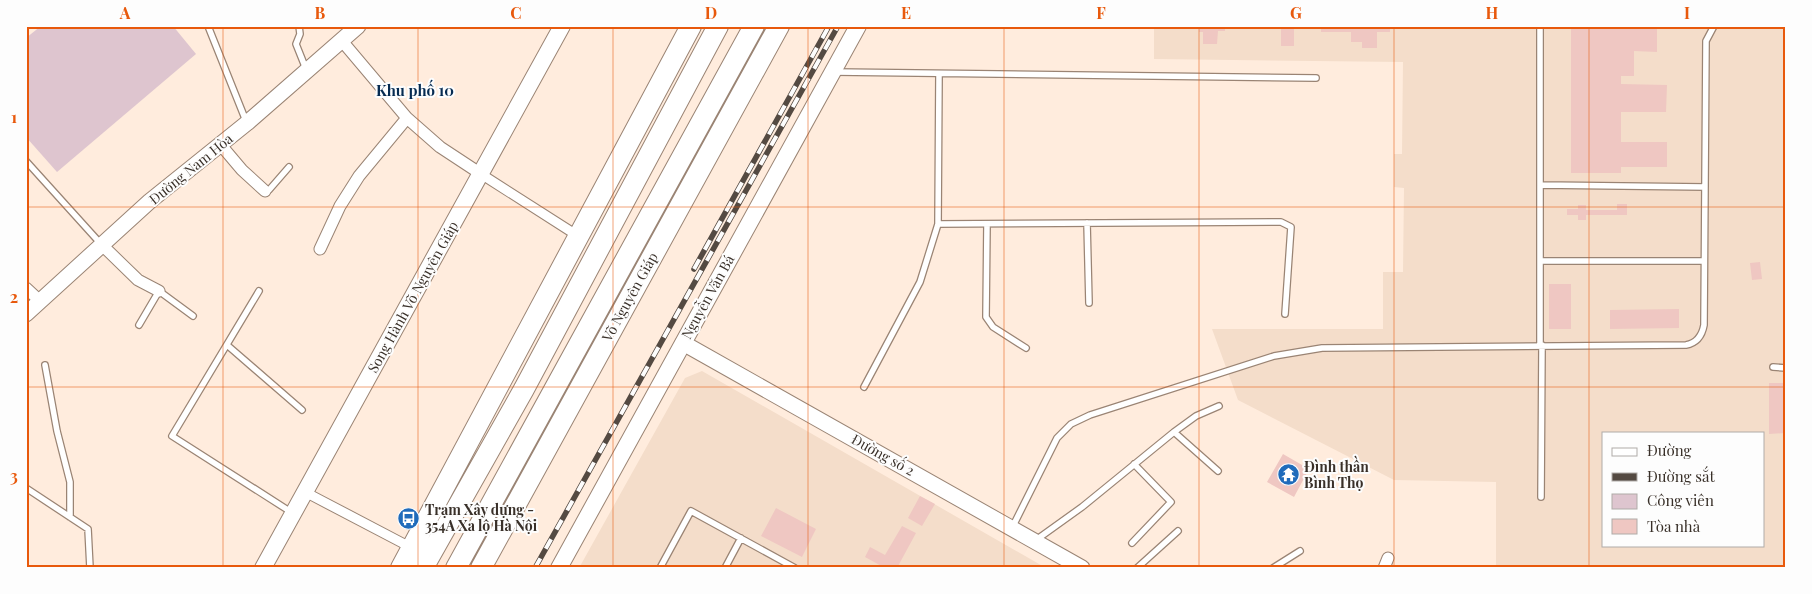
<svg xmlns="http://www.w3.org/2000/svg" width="1812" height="594" viewBox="0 0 1812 594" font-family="'Playfair Display',serif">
	<rect width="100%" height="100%" fill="#ffecdd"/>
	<!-- built -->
	<path fill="#f4ddca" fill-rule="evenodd" d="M1154 26H1786V568H1496V482L1394 480 1238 400 1212 329H1383V272H1403L1404 188 1394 187V154H1402L1403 62 1154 59ZM1603 433H1763V545H1603Z
		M702 371 1046 568H579L685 378Z"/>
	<!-- green -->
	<path fill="#dec5cf" d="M41 26H173L196 54 57 172 26 137V38Z"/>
	<!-- building -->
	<path fill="#efc7c2" d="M1199 26H1225V31H1218L1217 44H1203V32H1199Z
		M1281 26H1294V46H1281Z
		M1321 26H1390V32H1377V48H1362V42H1351V32H1321Z
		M1571 26H1657V52L1634 51V76H1621V84L1667 85 1666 112H1621V142H1667V167H1621V173H1571Z
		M1617 204H1627V215H1586V220H1578V215H1567V209H1578V205H1586V210H1617Z
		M1760 262 1762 279 1752 280 1750 263Z
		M1549 284H1571V329H1549Z
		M1679 309V328L1610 329V310Z
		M1769 383H1786V433L1769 434Z
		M1283 454 1309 469 1294 497 1267 482Z
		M920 496 935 504 922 526 908 518Z
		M776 508 816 529 802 557 761 536Z
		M902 526 916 533 897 568H885L865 557 870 547 885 555Z"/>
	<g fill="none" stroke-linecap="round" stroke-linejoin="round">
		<defs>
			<path id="service" d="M208 26 246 121
				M299 26 300 34 296 44 306 69
				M1540 26V345
				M835 72 1316 78
				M26 161 101 244
				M1540 185 1705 187
				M265 191 269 190 289 167
				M1087 223 1089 303
				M938 224 1281 222 1291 227 1285 314
				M987 224 986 317 993 327 1026 348
				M1540 261H1704
				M259 291 172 436 291 512
				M139 325 159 291 193 316
				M227 345 302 410
				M45 365 57 431 70 482V517
				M1773 367 1786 368
				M864 387 920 282 938 224 939 74
				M1174 432 1218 471
				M26 488 88 529 90 568
				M1541 497 1542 345
				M1012 528 1057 438 1071 424 1090 415 1274 356 1322 348 1686 345C1697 343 1702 336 1704 325L1706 41 1714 26
				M1036 540 1082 507 1174 432 1196 416 1219 406
				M1132 543 1171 502 1134 464
				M660 568 691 511 795 568
				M725 568 741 538
				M1137 568 1178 531
				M1273 568 1300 551"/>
			<path id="pedestrian" d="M481 174 578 236
				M305 492 412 548"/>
			<path id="minor" d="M342 41 407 118 440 147 481 174
				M220 144 242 170 265 191
				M102 245 138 280 159 291
				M320 249 340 206 359 176 407 118
				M26 288 40 301
				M1384 568 1388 558"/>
			<path id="tertiary" d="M26 314 150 201 247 123 358 26
				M683 343 1082 568"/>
			<path id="secondary" d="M263 568 562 26
				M559 568 858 26"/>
			<path id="trunk" d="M401 568 691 26
				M423 568 524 389 718 26
				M456 568 754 26
				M481 568 779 26"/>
		</defs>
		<!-- service casing -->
		<use href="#service" stroke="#9a8474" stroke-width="8"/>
		<!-- pedestrian casing -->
		<use href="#pedestrian" stroke="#9a8474" stroke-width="11"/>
		<!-- minor casing -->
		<use href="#minor" stroke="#9a8474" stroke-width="13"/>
		<!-- tertiary casing -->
		<use href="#tertiary" stroke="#9a8474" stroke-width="17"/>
		<!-- secondary casing -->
		<use href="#secondary" stroke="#9a8474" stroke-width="18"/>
		<!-- trunk casing -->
		<use href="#trunk" stroke="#9a8474" stroke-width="22"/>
		<!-- service -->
		<use href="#service" stroke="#fff" stroke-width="5.5"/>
		<!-- pedestrian -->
		<use href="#pedestrian" stroke="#fff" stroke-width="9"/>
		<!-- minor -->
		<use href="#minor" stroke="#fff" stroke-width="11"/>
		<!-- tertiary -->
		<use href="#tertiary" stroke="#fff" stroke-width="15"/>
		<!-- secondary -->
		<use href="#secondary" stroke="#fff" stroke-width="16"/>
		<!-- trunk -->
		<use href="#trunk" stroke="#fff" stroke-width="20"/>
		<defs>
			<path id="rail" d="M694 269 829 26
				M535 568 838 26"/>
		</defs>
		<!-- rail casing -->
		<use href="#rail" stroke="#544a42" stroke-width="5.5"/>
		<!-- rail -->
		<use href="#rail" stroke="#fdfdfd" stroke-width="4" stroke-dasharray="11" stroke-linecap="butt"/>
	</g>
	<!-- grid -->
	<path fill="none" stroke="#e8590c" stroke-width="1" stroke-opacity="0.55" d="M223 26V568M418 26V568M613 26V568M808 26V568M1004 26V568M1199 26V568M1394 26V568M1589 26V568M26 207H1786M26 387H1786"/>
	<!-- icons -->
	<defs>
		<symbol id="temple-disc" viewBox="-11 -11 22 22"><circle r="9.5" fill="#1f6bbb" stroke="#fdfdfd"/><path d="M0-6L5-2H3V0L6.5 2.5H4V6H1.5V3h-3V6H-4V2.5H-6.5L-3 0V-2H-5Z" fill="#fff"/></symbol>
		<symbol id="bus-disc" viewBox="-11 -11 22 22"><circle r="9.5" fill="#1f6bbb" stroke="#fdfdfd"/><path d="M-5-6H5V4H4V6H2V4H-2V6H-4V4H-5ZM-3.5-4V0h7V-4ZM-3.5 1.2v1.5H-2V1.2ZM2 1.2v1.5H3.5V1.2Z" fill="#fff"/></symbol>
	</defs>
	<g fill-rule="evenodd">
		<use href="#temple-disc" x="1276" y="462" width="25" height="25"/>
		<use href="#bus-disc" x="396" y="506" width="25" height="25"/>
	</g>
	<g text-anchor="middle" stroke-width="4" stroke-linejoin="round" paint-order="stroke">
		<!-- street labels -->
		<g font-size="14" fill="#393029" stroke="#fdfdfd">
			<text transform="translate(191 169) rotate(-39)" y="5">Đường Nam Hòa</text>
			<text transform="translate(413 297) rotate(-61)" y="5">Song Hành Võ Nguyên Giáp</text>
			<text transform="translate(630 297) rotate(-61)" y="5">Võ Nguyên Giáp</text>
			<text transform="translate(708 297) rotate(-61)" y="5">Nguyễn Văn Bá</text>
			<text transform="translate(883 455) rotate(29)" y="5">Đường số 2</text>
		</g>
		<!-- poi labels -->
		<g font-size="14" font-weight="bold" fill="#393029" stroke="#fdfdfd" text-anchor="start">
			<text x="1304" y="472">Đình thần<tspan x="1304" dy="16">Bình Thọ</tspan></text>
			<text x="425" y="515">Trạm Xây dựng -<tspan x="425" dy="16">354A Xa lộ Hà Nội</tspan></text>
		</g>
		<!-- neighbourhood labels -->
		<g font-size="15" font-weight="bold" fill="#062b51" stroke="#fdfdfd">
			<text x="415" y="96">Khu phố 10</text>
		</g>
	</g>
	<!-- border -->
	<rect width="1812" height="594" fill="none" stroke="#fdfdfd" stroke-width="55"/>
	<!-- legend -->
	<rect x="1602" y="432" width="162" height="115" fill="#fdfdfd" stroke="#afaba8"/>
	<rect x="1612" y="448" width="25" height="8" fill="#ffffff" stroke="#afaba8"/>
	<text x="1647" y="456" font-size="15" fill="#393029">Đường</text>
	<rect x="1612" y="473" width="25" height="8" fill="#544a42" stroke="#afaba8"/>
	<text x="1647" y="482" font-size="15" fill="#393029">Đường sắt</text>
	<rect x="1612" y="494" width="25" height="15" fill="#dec5cf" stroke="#afaba8"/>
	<text x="1647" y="506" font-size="15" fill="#393029">Công viên</text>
	<rect x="1612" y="519" width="25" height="15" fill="#efc7c2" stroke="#afaba8"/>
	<text x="1647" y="532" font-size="15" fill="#393029">Tòa nhà</text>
	<rect x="28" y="28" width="1756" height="538" fill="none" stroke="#e8590c" stroke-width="2"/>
	<g font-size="16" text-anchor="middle" font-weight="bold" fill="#e8590c">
		<text x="125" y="19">A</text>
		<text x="320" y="19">B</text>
		<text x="516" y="19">C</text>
		<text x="711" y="19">D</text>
		<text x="906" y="19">E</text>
		<text x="1101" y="19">F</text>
		<text x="1296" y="19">G</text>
		<text x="1492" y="19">H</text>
		<text x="1687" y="19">I</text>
		<text x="14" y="123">1</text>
		<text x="14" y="303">2</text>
		<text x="14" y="482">3</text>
	</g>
</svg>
